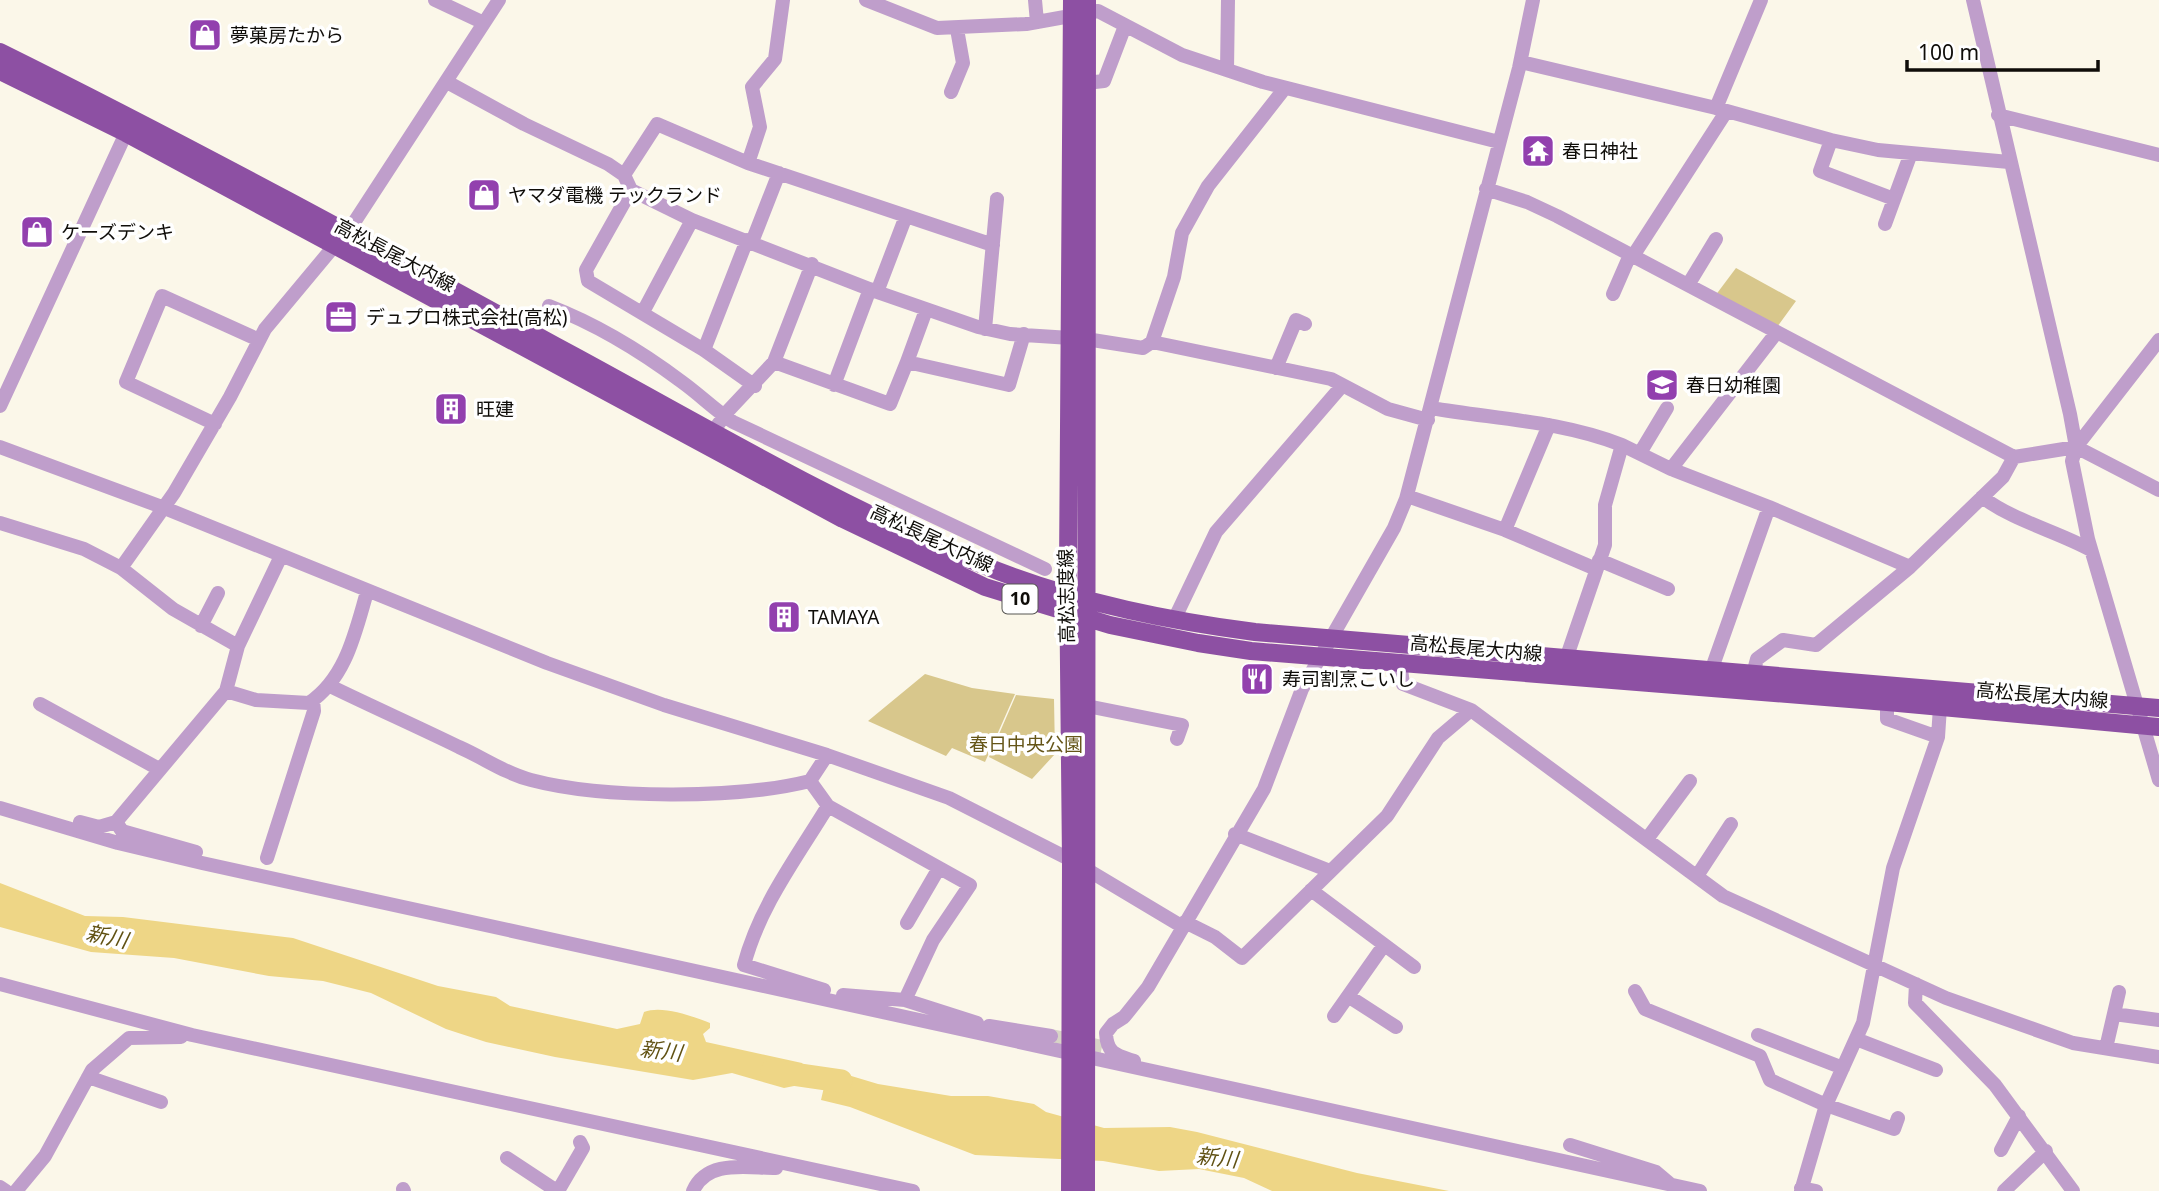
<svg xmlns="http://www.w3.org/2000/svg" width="2159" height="1191" viewBox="0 0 2159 1191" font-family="'Noto Sans','Noto Sans JP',sans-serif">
	<rect width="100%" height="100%" fill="#fbf7e9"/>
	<!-- green -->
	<path fill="#d8c78c" d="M1736 268 1796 301 1777 327 1715 296Z
		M925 674 972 688 1015 694 985 762 952 748 946 756 868 721Z
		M1016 695 1054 699 1055 754 1032 779 989 757Z"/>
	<!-- water -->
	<path fill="#eed686" d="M0 883 85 916 123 917 293 938 438 986 496 997 510 1006 617 1029 640 1024 644 1012C662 1005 692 1016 710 1023V1028L703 1034 706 1042 802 1063 805 1067 799 1085 784 1088 732 1073 693 1080 555 1057 486 1042 446 1029 371 993 323 981 269 976 174 958 91 952 0 927Z
		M828 1069 878 1084 951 1096H988L1034 1104 1046 1112 1104 1128 1170 1127 1197 1132 1357 1173 1449 1191H1272L1244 1178 1199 1169 1159 1171 1103 1161 975 1155 850 1107 821 1100 824 1087 811 1083 814 1073 826 1076Z"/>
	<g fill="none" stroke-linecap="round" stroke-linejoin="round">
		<!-- river -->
		<path stroke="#eed686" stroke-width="23" d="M772 1071 841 1081"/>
		<!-- minor-tunnel -->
		<path stroke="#d8d4c7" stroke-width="14" stroke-dasharray="14 7" stroke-linecap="butt" d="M1051 1036 1102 1047"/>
		<!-- minor -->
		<path stroke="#bf9ecb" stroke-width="14" d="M435 0 484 23
			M866 0 937 28 1026 24 1098 11 1182 55 1263 82 1499 142
			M1035 0 1037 22
			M1973 0 2070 414 2076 447 2072 461 2088 539 2159 780
			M1521 62 1716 108 1831 140 1878 150 2009 162
			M1227 70 1228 0
			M447 82 524 124 608 164 624 175 631 190 692 220 877 292 978 327 1010 334 1086 339 1143 348 1152 342 1174 277 1182 233 1208 186 1285 88
			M1086 83 1104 81 1125 26
			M951 92 963 63 957 29
			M1716 108 1761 0
			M1998 115 2159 155
			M1831 140 1820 171 1894 199
			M748 163 760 127 752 87 775 59 783 0
			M624 175 657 124 748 163 993 245
			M1486 189 1527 202 1557 216 2014 457
			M631 190 586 270 588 281 704 350
			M1885 224 1911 153
			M747 240 704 350 755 386
			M752 242 779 173
			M1633 256 1726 112
			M812 264 774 362 890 404 907 362
			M1688 285 1716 239
			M877 292 906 216
			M1613 294 1630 255
			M549 306C596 324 642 352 682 382 700 395 715 410 733 422L1045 569
			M926 310 907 362 1009 385 1024 334
			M643 312 692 220
			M985 329 997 199
			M1152 342 1331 379 1388 409 1428 420
			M1276 368 1296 320 1305 324
			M834 385 870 289
			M0 406 126 133
			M1431 408C1495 419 1561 421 1622 445L1605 505V545L1566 659
			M215 424 126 382 162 296 257 339
			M707 440 727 412 774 362
			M1622 445 1671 469 1777 332
			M0 447 162 507 547 663 664 705 827 755 949 798 1071 860 1183 927
			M2076 447 2159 340
			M1640 453 1667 408
			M1671 469 1769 507 1910 567 2003 477 2014 457 2076 447 2159 490
			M1407 496 1505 530 1596 569
			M1982 497C2014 521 2056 531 2091 550
			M0 523 84 549 121 568 174 493 230 397 265 329 355 221 499 0
			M1505 530 1549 425
			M1599 560 1668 589
			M121 568 173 609 238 646
			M1174 620 1216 532 1341 387
			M201 626 218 593
			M1400 662 1403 684 1471 710 1723 896 1946 998 2073 1043 2159 1057
			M1711 671 1769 507
			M1753 674 1757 659 1783 640 1816 645 1910 567
			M330 686C373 707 416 726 459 747 484 758 504 773 531 780 603 799 738 799 810 781
			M226 691 256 700 309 703C346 678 355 633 367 592
			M40 704 159 769
			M1087 706 1182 725 1177 739
			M1938 737 1940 707
			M828 806 970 885 933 940 905 1000
			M0 808 118 843 202 863 1700 1191
			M80 822 99 827 116 822
			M1235 834 1330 871
			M1647 839 1690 781
			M196 852 122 831 116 822 226 691 238 646 281 556
			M267 858 314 711 313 700
			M1697 876 1731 824
			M1311 890 1414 967
			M1185 922 1215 937 1242 958 1387 816 1438 738 1471 710
			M907 923 939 868
			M0 984 192 1035 913 1191
			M1916 984 1915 1003 1995 1085 2073 1191
			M824 990 744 965C759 907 797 857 828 806L810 781 827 755
			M1635 991 1645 1009 1760 1056 1770 1080 1826 1105 1894 1129 1898 1118
			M843 995 905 1000 977 1023
			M1348 996 1396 1027
			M2114 1014 2159 1020
			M1334 1016 1384 945
			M989 1026 1051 1036
			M1758 1035 1843 1068
			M1856 1039 1936 1070
			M2106 1048 2119 992
			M1134 1061C1116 1055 1107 1054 1106 1033L1113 1024 1124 1017 1148 987 1264 789 1302 689 1394 528 1406 499 1519 68 1533 0
			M88 1077 161 1102
			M1570 1145 1656 1172 1669 1183
			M2001 1150 2019 1116
			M507 1158 557 1191
			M0 1187 6 1191
			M1801 1188 1816 1191
			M403 1189 404 1191
			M16 1191 45 1156 92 1070 129 1038 181 1037
			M558 1191 583 1148 580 1142
			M693 1191C707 1159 746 1168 776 1168
			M1801 1191 1826 1105 1863 1023 1893 868 1938 737 1887 719V702
			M2004 1191 2046 1151"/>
		<!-- major -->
		<path stroke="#8d50a3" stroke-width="18" d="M0 52C194 148 384 252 574 356 707 428 838 506 978 563 1066 600 1161 620 1255 632L2159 708
			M0 71 126 133 843 519 985 587 1110 625 1198 643 1251 651 1887 702 2159 727
			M1070 1191 1071 860 1068 569 1072 0
			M1086 1191 1087 0"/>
	</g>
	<!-- icons -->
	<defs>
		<symbol id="shop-square" viewBox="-11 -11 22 22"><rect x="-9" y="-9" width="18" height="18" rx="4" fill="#9240ae" stroke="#fff"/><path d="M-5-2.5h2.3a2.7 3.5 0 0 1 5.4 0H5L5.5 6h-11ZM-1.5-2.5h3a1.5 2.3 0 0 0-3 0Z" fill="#fff"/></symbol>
		<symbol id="temple-square" viewBox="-11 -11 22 22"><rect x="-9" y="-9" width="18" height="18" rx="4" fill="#9240ae" stroke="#fff"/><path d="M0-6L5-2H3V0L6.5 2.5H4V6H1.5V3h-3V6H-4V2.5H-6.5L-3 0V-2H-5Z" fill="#fff"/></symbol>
		<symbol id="office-square" viewBox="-11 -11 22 22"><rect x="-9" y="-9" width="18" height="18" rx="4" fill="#9240ae" stroke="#fff"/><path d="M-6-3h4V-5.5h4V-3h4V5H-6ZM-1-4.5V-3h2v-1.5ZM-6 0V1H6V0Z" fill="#fff"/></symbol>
		<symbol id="school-square" viewBox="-11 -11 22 22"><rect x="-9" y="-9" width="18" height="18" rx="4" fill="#9240ae" stroke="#fff"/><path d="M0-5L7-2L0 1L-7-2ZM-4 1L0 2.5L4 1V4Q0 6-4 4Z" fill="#fff"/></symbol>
		<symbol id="building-square" viewBox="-11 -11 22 22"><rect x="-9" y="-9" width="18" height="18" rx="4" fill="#9240ae" stroke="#fff"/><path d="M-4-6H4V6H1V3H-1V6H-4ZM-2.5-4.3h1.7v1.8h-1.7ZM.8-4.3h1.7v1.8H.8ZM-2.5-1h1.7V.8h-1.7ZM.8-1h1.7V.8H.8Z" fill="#fff"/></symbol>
		<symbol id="restaurant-square" viewBox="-11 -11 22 22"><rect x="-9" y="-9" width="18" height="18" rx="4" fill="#9240ae" stroke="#fff"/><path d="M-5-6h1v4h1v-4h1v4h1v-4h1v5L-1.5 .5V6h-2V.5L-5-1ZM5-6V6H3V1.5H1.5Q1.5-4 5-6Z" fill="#fff"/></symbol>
	</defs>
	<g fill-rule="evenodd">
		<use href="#shop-square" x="186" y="16" width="38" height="38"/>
		<use href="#temple-square" x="1519" y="132" width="38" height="38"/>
		<use href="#shop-square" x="465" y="176" width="38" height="38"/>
		<use href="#shop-square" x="18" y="213" width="38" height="38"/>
		<use href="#office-square" x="322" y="298" width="38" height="38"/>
		<use href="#school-square" x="1643" y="366" width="38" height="38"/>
		<use href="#building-square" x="432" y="390" width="38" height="38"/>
		<use href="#building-square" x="765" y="598" width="38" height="38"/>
		<use href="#restaurant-square" x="1238" y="660" width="38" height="38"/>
	</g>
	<g text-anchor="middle" stroke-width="7" stroke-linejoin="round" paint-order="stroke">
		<!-- shield labels -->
		<rect fill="#fff" stroke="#575653" stroke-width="2" x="1002.5" y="584.5" width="35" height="29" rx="5"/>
		<g font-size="18" font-weight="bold" fill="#0f0d09">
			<text x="1020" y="605">10</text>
		</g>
		<!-- poi labels -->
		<g font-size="19" fill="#0f0d09" stroke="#fff" text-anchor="start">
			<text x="230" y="42">夢菓房たから</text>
			<text x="1562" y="158">春日神社</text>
			<text x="508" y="202">ヤマダ電機 テックランド</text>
			<text x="61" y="239">ケーズデンキ</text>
			<text x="366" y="324">デュプロ株式会社(高松)</text>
			<text x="1686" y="392">春日幼稚園</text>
			<text x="476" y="416">旺建</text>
			<text x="808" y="624">TAMAYA</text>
			<text x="1282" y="686">寿司割烹こいし</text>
		</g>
		<!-- street labels -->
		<g font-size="19" fill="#0f0d09" stroke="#fff">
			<text transform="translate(395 255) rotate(28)" y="7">高松長尾大内線</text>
			<text transform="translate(932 538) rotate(25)" y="7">高松長尾大内線</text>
			<text transform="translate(1066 596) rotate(-91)" y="7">高松志度線</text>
			<text transform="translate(1476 648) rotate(5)" y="7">高松長尾大内線</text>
			<text transform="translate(2042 695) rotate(5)" y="7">高松長尾大内線</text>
		</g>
		<!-- park labels -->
		<g font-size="19" fill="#655518" stroke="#fff">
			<text x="1026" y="751">春日中央公園</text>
		</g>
		<!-- water labels -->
		<g font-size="21" font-style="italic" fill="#615214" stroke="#fff">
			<text transform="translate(107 937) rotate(12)" y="7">新川</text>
			<text transform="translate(661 1051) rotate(7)" y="7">新川</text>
			<text transform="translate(1217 1158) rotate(6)" y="7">新川</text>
		</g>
	</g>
	<!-- scale -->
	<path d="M1907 60v10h191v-10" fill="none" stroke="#0f0d09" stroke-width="3.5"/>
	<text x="1918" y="60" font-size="21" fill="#0f0d09" stroke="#ffffff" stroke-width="5" paint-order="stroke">100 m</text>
</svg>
